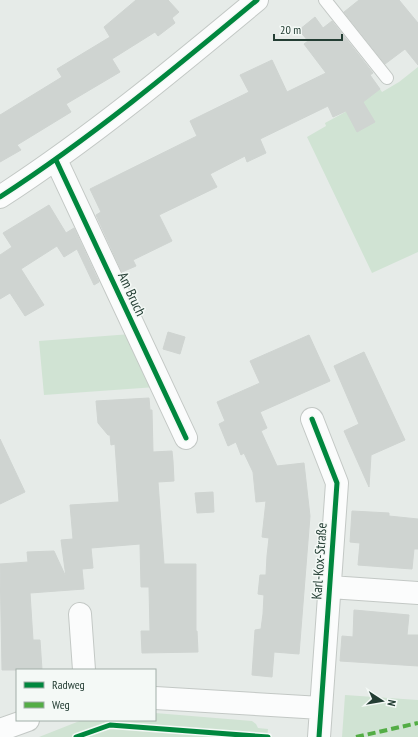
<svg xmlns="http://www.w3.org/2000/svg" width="418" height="737" viewBox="0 0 418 737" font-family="'PT Sans Narrow',sans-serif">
	<rect width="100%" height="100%" fill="#e6ebe8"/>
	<!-- green -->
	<path fill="#d0e3d3" d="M418 67V252L372 273 307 137 326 126 325 123 360 104 380 89 382 92 399 82Z
		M131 334 156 387 44 395 39 341Z
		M345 695 418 700V737H342Z
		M155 713 252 721 256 724 258 728 268 729 267 737H39L82 720H155Z"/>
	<!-- building -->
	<path fill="#cfd4d1" stroke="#cfd4d1" d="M136 0H168L179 12 172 18 175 23 158 36 155 32 112 59 120 72 66 104 71 112 17 145 21 150 0 162V115L62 77 57 69 110 37 104 27Z
		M359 0H399L418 23V65L405 49 385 64 344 12Z
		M315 17 323 28 332 21 373 73 370 75 380 89 363 102 375 122 357 132 346 111 333 117 328 106 260 139 266 153 247 162 245 156 210 174 217 187 159 215 172 241 133 260 136 266 122 272 96 215 101 212 90 189 197 136 190 121 249 92 240 75 272 60 287 92 326 73 304 44 308 41 299 30Z
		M49 205 66 233 74 228 99 282 94 285 77 249 64 257 57 246 21 269 44 305 25 316 10 293 0 299V255L12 247 3 233Z
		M168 332 185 337 180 354 163 349Z
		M309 335 330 381 260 412 267 428 261 431 277 466 304 463 310 516 299 654 274 652 272 677 252 675 255 630 261 629 263 614 264 595 258 594 260 575H266L267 556 269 538 262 537 266 501 256 502 253 472 244 453 241 455 236 442 228 446 219 424 225 421 217 402 260 383 250 361Z
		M364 352 405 440 371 455 369 487 344 431 359 424 334 366Z
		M149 398 150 410H152L153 452 172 451 173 461 174 481 158 482 164 564H196V631H197L198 652 142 653 141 631H150L149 587H141L140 544 91 548 93 568 82 569 84 589 30 593 33 640H40L42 670H2L0 564 28 562 27 552 54 551 66 577 61 540 73 539 70 505 119 502 115 444 111 445 110 435H108L98 423 96 401Z
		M0 439 25 492 0 504Z
		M213 492 214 512 197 513 195 493Z
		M352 511 389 513V516L418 519V549H414L412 569 358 565 360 543 350 542Z
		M354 610 409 615 407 635H418V666L340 661 342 636 353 637Z"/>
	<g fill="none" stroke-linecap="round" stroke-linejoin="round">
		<defs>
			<path id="service" d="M325 0 387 78"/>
			<path id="minor" d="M56 160 186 438
				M0 197C91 138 174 69 257 0
				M312 419 337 483 319 737
				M330 587 418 593
				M80 614 84 670
				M155 698 321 708
				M0 730 28 720"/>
		</defs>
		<!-- service casing -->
		<use href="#service" stroke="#c3c8c5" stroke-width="14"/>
		<!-- minor casing -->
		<use href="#minor" stroke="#c3c8c5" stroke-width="24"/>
		<!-- service -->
		<use href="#service" stroke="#fbfcfc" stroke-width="12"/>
		<!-- minor -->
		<use href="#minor" stroke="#fbfcfc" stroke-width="22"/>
		<!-- quiet -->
		<path stroke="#53ad45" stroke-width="4" stroke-dasharray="8 4" stroke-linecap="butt" d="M356 737 418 723"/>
		<defs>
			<path id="cycleway" d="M56 160 186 438
				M0 197C91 138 174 69 257 0
				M312 419 337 483 319 737
				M76 737 110 725 268 737"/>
		</defs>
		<!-- cycleway casing -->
		<use href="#cycleway" stroke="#f4f9f6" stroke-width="8"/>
		<!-- cycleway -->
		<use href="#cycleway" stroke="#00873e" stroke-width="5"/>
	</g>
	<g text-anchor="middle" stroke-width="3" stroke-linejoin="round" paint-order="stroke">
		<!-- street labels -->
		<g font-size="14" fill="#243e34" stroke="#f4f9f6">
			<text transform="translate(132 294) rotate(65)" y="5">Am Bruch</text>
			<text transform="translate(319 561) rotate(-86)" y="5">Karl-Kox-Straße</text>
		</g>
	</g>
	<!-- legend -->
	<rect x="16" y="669" width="140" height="52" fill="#f4f9f6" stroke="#a1aea8"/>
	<rect x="24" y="682" width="20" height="6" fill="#00873e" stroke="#a1aea8"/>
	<text x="52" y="689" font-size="12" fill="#243e34">Radweg</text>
	<rect x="24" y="702" width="20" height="6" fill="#53ad45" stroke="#a1aea8"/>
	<text x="52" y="709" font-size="12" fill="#243e34">Weg</text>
	<!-- north arrow -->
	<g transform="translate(382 701) rotate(102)" stroke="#f4f9f6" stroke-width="3" paint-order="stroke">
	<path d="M0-3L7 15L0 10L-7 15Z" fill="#243e34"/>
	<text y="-6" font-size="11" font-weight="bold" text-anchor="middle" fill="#243e34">N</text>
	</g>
	<!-- scale -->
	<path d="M274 34v6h68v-6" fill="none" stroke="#243e34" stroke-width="2"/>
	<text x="280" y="34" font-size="12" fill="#243e34" stroke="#f4f9f6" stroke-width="3" paint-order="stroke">20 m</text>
</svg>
